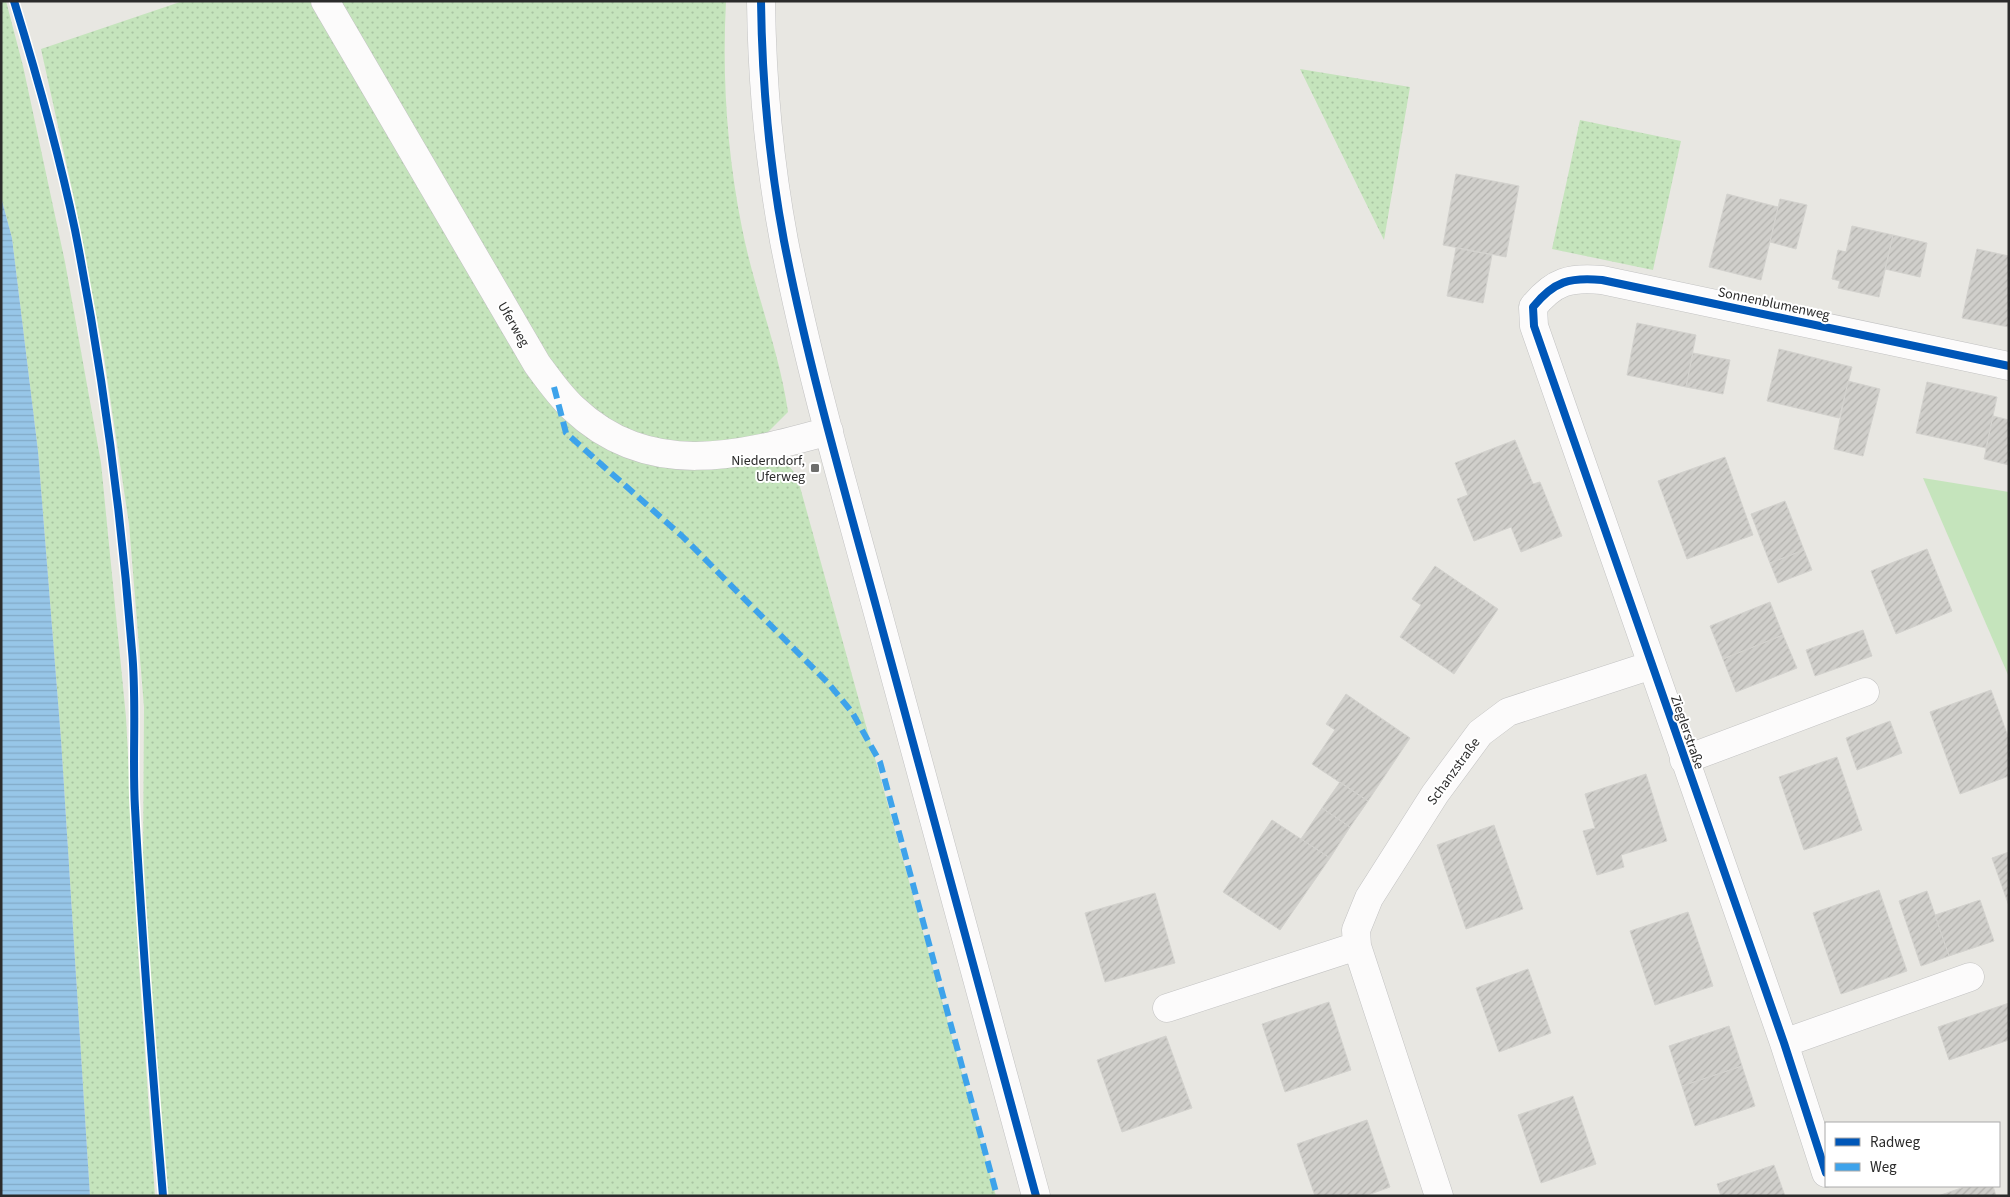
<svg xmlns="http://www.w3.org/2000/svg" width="2010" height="1197" viewBox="0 0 2010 1197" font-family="'Source Sans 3',sans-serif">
	<defs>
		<pattern id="grass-dots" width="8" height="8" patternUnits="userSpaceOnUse" patternTransform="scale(1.25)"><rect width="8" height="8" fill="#c5e4bc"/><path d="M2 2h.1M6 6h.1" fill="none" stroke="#a9c4a2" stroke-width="1.8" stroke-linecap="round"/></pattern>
		<pattern id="water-rules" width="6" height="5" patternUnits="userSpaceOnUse" patternTransform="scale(1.25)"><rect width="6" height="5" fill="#97c6e8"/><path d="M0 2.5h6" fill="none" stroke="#82aac7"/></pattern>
		<pattern id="building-hatch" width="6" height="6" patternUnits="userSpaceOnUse" patternTransform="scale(1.25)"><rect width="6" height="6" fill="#d0cfcb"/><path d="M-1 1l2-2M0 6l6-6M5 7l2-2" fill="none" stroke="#b3b2ae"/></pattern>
	</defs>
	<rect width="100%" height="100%" fill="#e8e7e2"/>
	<!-- grass -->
	<path fill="url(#grass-dots)" d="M1 1H6L23 66 65 262 101 463 126 717 139 966 155 1196H90L61 739 38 451 12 238 1 197Z
		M183 1H312L525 360 633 457 677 469 710 468 762 460 786 462 797 476 996 1196H166L143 868 144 707 129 524 104 357 75 203 41 49Z
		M334 1H726C722 77 727 153 742 228 754 290 779 349 788 412L764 436 725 445H664L613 428 547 365Z
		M1300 69 1410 87 1384 240Z
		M1580 120 1681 141 1653 270 1552 249Z"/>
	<!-- park -->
	<path fill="#c5e4bc" d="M1923 478 2009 492V677Z"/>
	<!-- water -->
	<path fill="url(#water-rules)" d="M1 197 12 238 38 451 61 739 90 1196H1Z"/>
	<!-- building -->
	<path fill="url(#building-hatch)" stroke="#d3d2ce" d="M1456 174 1519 186 1506 257 1443 245Z
		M1727 194 1778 207 1761 280 1709 267Z
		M1780 199 1807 205 1796 249 1770 242Z
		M1852 226 1893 235 1879 297 1838 288 1840 281 1832 279 1838 250 1846 252Z
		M1893 235 1927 243 1920 277 1885 269Z
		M1456 248 1492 255 1483 303 1447 296Z
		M1977 249 2009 256V327L1962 318Z
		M1637 323 1696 335 1686 387 1627 375Z
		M1779 349 1852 367 1839 418 1767 401Z
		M1693 353 1730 360 1723 394 1686 387Z
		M1848 381 1880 389 1863 456 1834 449Z
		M1927 382 1997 397 1986 448 1916 433Z
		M1993 416 2009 420V465L1984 459Z
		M1515 440 1533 484 1540 482 1562 536 1521 552 1511 527 1474 541 1457 499 1468 495 1455 463Z
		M1725 457 1753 535 1687 559 1658 481Z
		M1785 501 1804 550 1770 563 1751 514Z
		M1927 549 1952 611 1896 634 1871 571Z
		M1804 550 1812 570 1778 583 1770 563Z
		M1435 566 1498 609 1454 674 1400 637 1421 605 1412 599Z
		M1770 602 1783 635 1723 659 1710 626Z
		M1863 630 1872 656 1815 676 1806 650Z
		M1783 635 1797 668 1736 692 1723 659Z
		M1991 690 2009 739V776L1960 794 1930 712Z
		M1346 694 1410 738 1368 801 1312 764 1335 730 1326 724Z
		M1890 721 1902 753 1857 770 1846 738Z
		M1837 757 1862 830 1804 850 1779 777Z
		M1646 774 1667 841 1621 855 1624 867 1597 875 1583 831 1595 828 1585 794Z
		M1340 782 1368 801 1350 827 1322 808Z
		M1322 808 1350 827 1330 858 1301 839Z
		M1272 820 1330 858 1280 930 1223 892Z
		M1494 825 1523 909 1466 929 1437 845Z
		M2009 852V906L1992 858Z
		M1879 890 1907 971 1841 994 1813 913Z
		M1927 891 1949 956 1921 966 1899 901Z
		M1155 893 1175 963 1105 982 1085 913Z
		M1980 900 1994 941 1949 956 1935 915Z
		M1688 912 1713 986 1655 1005 1630 931Z
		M1528 969 1551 1033 1499 1052 1476 988Z
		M1329 1002 1351 1070 1285 1092 1262 1024Z
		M2009 1003V1040L1949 1060 1938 1027Z
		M1729 1026 1742 1066 1682 1086 1669 1046Z
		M1166 1036 1192 1108 1122 1132 1097 1060Z
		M1742 1066 1755 1106 1695 1126 1682 1086Z
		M1573 1096 1596 1164 1541 1183 1518 1115Z
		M1367 1120 1390 1187 1365 1196H1315L1297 1144Z
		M1774 1165 1785 1196H1721L1717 1184Z
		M1967 1186H1993L1996 1196H1938Z"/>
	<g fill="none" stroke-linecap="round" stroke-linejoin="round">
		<defs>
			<path id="minor" d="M325 1 537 364C548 379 559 395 573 408 649 480 739 456 829 431
				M761 1C762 82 769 161 784 241 808 364 843 485 876 606 930 802 983 999 1036 1196
				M1684 760 1865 692
				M1357 946 1439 1196
				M1167 1008 1357 946 1356 930 1369 898 1435 794 1480 733 1508 712 1652 665
				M1784 1043 1970 977
				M1826 1173 1784 1043 1534 326 1533 307C1554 281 1570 277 1602 280L2009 366"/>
		</defs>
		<!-- minor casing -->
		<use href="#minor" stroke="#c2c2c2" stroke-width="29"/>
		<!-- minor -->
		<use href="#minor" stroke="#fcfbfb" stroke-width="28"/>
		<!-- quiet -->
		<path stroke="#3ea3eb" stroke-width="6" stroke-dasharray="12 6" stroke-linecap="butt" d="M554 387 566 433 682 536 828 683 852 712 880 762 997 1196"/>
		<defs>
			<path id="cycleway" d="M14 1C37 76 59 153 75 230 102 368 121 510 132 651 137 703 132 756 135 808 142 938 152 1067 163 1196
				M761 1C762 82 769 161 784 241 808 364 843 485 876 606 930 802 983 999 1036 1196
				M1826 1173 1784 1043 1534 326 1533 307C1554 281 1570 277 1602 280L2009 366"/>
		</defs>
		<!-- cycleway casing -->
		<use href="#cycleway" stroke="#fff" stroke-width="11"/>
		<!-- cycleway -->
		<use href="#cycleway" stroke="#0057b8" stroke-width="8"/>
	</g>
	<!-- markers -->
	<rect fill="#6d6d6b" stroke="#fff" stroke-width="2" x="810" y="463" width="10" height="10" rx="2.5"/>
	<g text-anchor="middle" stroke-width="4" stroke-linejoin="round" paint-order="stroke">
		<!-- street labels -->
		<g font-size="14" fill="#2b2b2b" stroke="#fff">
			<text transform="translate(1774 303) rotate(12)" y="5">Sonnenblumenweg</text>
			<text transform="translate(514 324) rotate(60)" y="5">Uferweg</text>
			<text transform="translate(1688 732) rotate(71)" y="5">Zieglerstraße</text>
			<text transform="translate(1453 771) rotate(-54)" y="5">Schanzstraße</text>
		</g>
		<!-- poi labels -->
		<g font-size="14" fill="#2b2b2b" stroke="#fff" text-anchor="end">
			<text x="805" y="465">Niederndorf,<tspan x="805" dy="16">Uferweg</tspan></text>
		</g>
	</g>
	<!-- border -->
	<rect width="2010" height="1197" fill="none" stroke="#2b2b2b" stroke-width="5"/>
	<!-- legend -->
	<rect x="1825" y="1122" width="175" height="65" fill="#ffffff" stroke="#aaaaaa"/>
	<rect x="1835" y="1138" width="25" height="8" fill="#0057b8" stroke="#aaaaaa"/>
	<text x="1870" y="1147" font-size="15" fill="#2b2b2b">Radweg</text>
	<rect x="1835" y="1163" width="25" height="8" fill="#3ea3eb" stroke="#aaaaaa"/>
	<text x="1870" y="1172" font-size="15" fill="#2b2b2b">Weg</text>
</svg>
